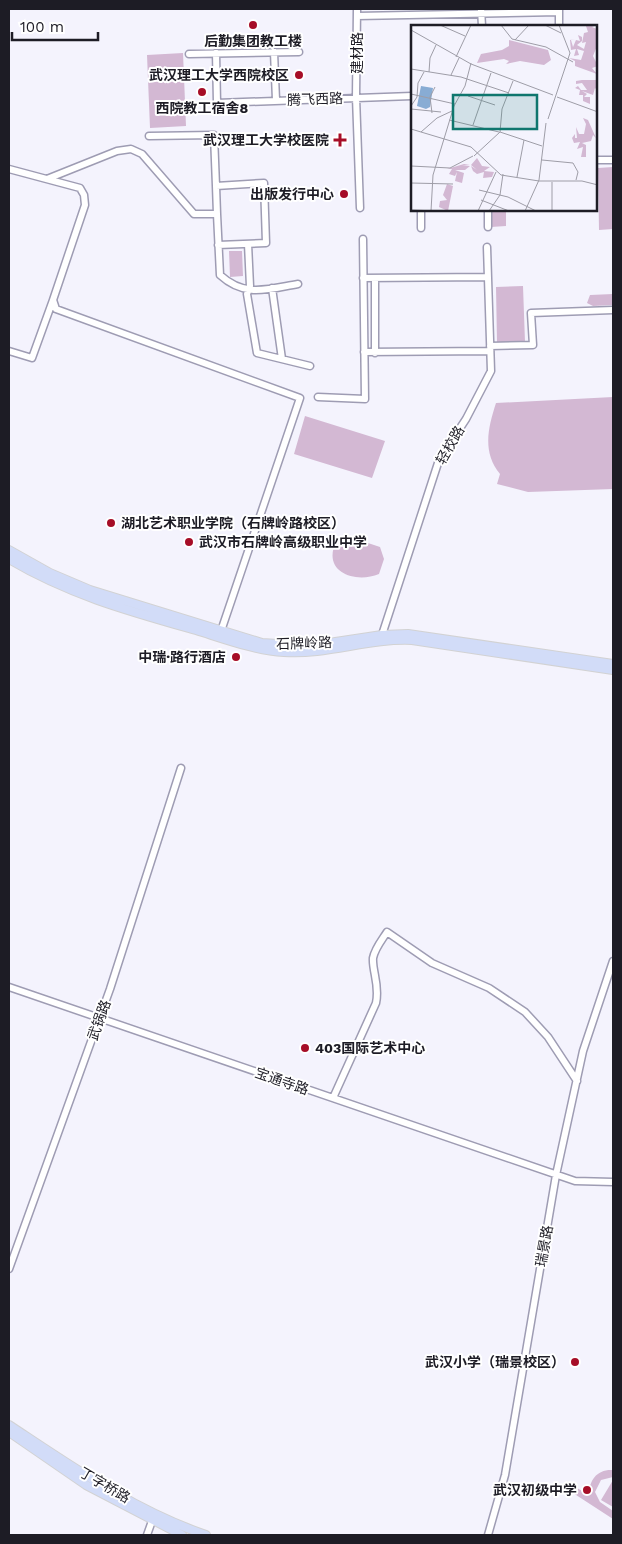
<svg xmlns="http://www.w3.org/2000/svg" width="622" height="1544" viewBox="0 0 622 1544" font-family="'Work Sans','Noto Sans SC',sans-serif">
	<rect width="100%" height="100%" fill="#f4f3fd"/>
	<!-- green -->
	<path fill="#d3b8d3" d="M183 53 186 126 150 128 147 55Z
		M613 167V229L599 230 598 168Z
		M491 210H506V226L491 227Z
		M229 251H242L243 276 230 277Z
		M523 286 525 342 497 343 496 287Z
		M613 294V305L593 306 587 303 590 295Z
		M613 397V489L528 492 497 484 500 474C482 452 488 428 496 403Z
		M305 416 385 441 372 478 294 454Z
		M350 537 380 547 384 559 379 574C355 584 320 572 337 540Z
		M613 1470V1477L601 1480 595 1492 600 1502 613 1511V1519L573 1493 577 1488 589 1495C589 1480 597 1469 613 1470Z
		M613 1480V1507L601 1500Z"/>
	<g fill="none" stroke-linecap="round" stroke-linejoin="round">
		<defs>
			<path id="minor" d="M357 9 356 97 360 208
				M481 9 482 26
				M559 9V26
				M357 16 559 12
				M274 52 276 100
				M216 53 217 103 412 96
				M189 54 299 52
				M149 136 214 135 216 186
				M596 160H613
				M9 169 80 188 84 195 85 205 53 300 56 309 300 398 220 634
				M47 179 117 151 131 149 142 154 194 214H217L216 186 264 183 266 243 218 245
				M421 210V228
				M488 210V227
				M217 214 220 275C245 298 268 289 298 284
				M248 244 250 286 247 294 257 353 310 366
				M363 278 488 277
				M272 288 282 359
				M490 346 533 345 531 313 613 310
				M9 351 32 358 53 300
				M364 352 490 351
				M375 353V278
				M318 397 365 399 363 239
				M381 638 439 460 466 419 491 371 487 247
				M9 987 575 1181 613 1182
				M333 1098 376 1003C380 985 372 971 373 958 375 948 382 940 387 932L432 963 489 988 525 1012 548 1037 577 1081
				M9 1269 110 989 181 768
				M147 1535 152 1521
				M488 1535 505 1475 556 1175 583 1051 613 961"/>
			<path id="major" d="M9 550 50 573 90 590 262 643 309 646 382 635 408 634 613 664
				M9 559C70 595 129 611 196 630 225 639 254 650 284 652 327 655 369 638 412 640L613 670
				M9 1425C71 1466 135 1511 206 1535
				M9 1432 86 1485 182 1535"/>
		</defs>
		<!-- minor casing -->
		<use href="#minor" stroke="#9e9cb3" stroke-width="9"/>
		<!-- major casing -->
		<use href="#major" stroke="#d2d2d3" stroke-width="10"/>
		<!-- minor -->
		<use href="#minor" stroke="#fff" stroke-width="6"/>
		<!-- major -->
		<use href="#major" stroke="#d2dcf8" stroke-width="8"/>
	</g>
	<!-- markers -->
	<g fill="#a60d27" stroke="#fff" stroke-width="2">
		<circle cx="253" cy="25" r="5"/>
		<circle cx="299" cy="75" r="5"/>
		<circle cx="202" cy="92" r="5"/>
		<path d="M337.5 132.5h5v5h5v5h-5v5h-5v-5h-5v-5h5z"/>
		<circle cx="344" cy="194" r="5"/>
		<circle cx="111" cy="523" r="5"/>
		<circle cx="189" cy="542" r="5"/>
		<circle cx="236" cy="657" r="5"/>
		<circle cx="305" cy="1048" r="5"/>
		<circle cx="575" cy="1362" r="5"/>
		<circle cx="587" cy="1490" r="5"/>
	</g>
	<g text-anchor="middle" stroke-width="4" stroke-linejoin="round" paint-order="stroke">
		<!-- poi labels -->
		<g font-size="14" font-weight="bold" fill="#1d1c25" stroke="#fff" text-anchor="end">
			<text x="253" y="46" text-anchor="middle">后勤集团教工楼</text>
			<text x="289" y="80">武汉理工大学西院校区</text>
			<text x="202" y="113" text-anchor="middle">西院教工宿舍8</text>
			<text x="329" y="145">武汉理工大学校医院</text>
			<text x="334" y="199">出版发行中心</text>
			<text x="121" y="528" text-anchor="start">湖北艺术职业学院（石牌岭路校区）</text>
			<text x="199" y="547" text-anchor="start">武汉市石牌岭高级职业中学</text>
			<text x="226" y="662">中瑞·路行酒店</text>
			<text x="315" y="1053" text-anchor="start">403国际艺术中心</text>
			<text x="565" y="1367">武汉小学（瑞景校区）</text>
			<text x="577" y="1495">武汉初级中学</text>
		</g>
		<!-- street labels -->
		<g font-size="14" fill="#1d1c25" stroke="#fff">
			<text transform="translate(357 53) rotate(-90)" y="5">建材路</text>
			<text transform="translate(315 99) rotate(-2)" y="5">腾飞西路</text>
			<text transform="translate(450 445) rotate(-60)" y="5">轻校路</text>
			<text transform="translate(304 643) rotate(-2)" y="5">石牌岭路</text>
			<text transform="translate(99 1020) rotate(-70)" y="5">武锅路</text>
			<text transform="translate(282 1081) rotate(19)" y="5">宝通寺路</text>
			<text transform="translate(544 1246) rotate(-80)" y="5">瑞景路</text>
			<text transform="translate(105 1485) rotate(30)" y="5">丁字桥路</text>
		</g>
	</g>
	<!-- overview -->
	<g transform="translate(411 25)">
		<rect width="186" height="186" fill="#f4f3fd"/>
		<path d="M186 0 181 2 186 4V21L182 31 187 41 181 43 186 49 164 41V36L158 33 170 35 173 26 166 24 168 30 163 31 165 24 160 25 159 15 164 14 160 15 162 22 165 15 169 16 167 10 171 12V16L166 20 173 24 175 17 171 18 173 8 177 7 175 1ZM98 15 137 25 140 35 133 40 109 36 95 39 98 36 93 34 66 38 70 29 91 25 98 21ZM171 55H186V65L184 63 182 70 171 66 176 69 173 72H179V79L172 76V70H168L169 65 164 63 167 61 170 65H176L171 58 165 59V56ZM172 93 177 95 185 113 182 110 180 116 171 118 175 120V132H170L172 122 166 124 169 117 163 118 161 113 164 109V113H166L165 102 168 109H173L175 99ZM66 133 71 141 79 142 73 146 83 147 81 152 72 153 73 147 66 149 62 146 60 141 66 145 60 140ZM53 139 59 140 51 141H59L54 145H44L53 148 51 158 44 156 46 147 44 151 38 149 41 144H36ZM36 159 42 161 37 186 28 182 29 176 36 175 32 170Z" fill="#d3b8d3"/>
		<path d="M10 61 22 63 19 82 15 84 6 81Z" fill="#88acd4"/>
		<path fill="none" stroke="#9e9da7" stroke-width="1" d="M29 0 54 11M90 0 101 14 135 22 162 37M134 0 150 8M0 5 60 39 142 70M104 15 118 0M45 32 60 0M0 44 50 52 98 68M18 47 19 33 25 20M40 50 48 33M0 69 44 79M57 71 84 80M146 72 187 87M0 81 6 72 7 58 13 47M0 84 30 87M21 88 19 72 24 62M137 94 159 28 148 0M38 95 88 107M62 100 80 48M0 104 60 122 90 150 128 156H171L187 160M10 107 26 93 41 86M89 107 131 121M63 131 89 107 91 84 102 56M131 135 162 138 167 147 165 155M0 141 39 143 62 131M106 152 113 115M0 158 42 159M68 165 97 172 125 186M70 175 98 186M0 185 26 186M20 186 22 150 43 81 54 61 60 38M67 186 85 147M78 186 89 170 92 149M114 186 128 155 135 98M141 186V157"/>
		<path fill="#0f766e" fill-opacity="0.15" stroke="#0f766e" stroke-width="2.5" d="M42 70H126V104H42Z"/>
		<rect width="186" height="186" fill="none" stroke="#1d1c25" stroke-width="2.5"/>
	</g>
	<!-- border -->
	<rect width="622" height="1544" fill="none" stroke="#1d1c25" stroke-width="20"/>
	<!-- scale -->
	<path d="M12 32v8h86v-8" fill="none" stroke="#1d1c25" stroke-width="2.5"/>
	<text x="20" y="32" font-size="15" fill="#1d1c25" stroke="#ffffff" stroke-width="4" paint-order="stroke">100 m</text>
</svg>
